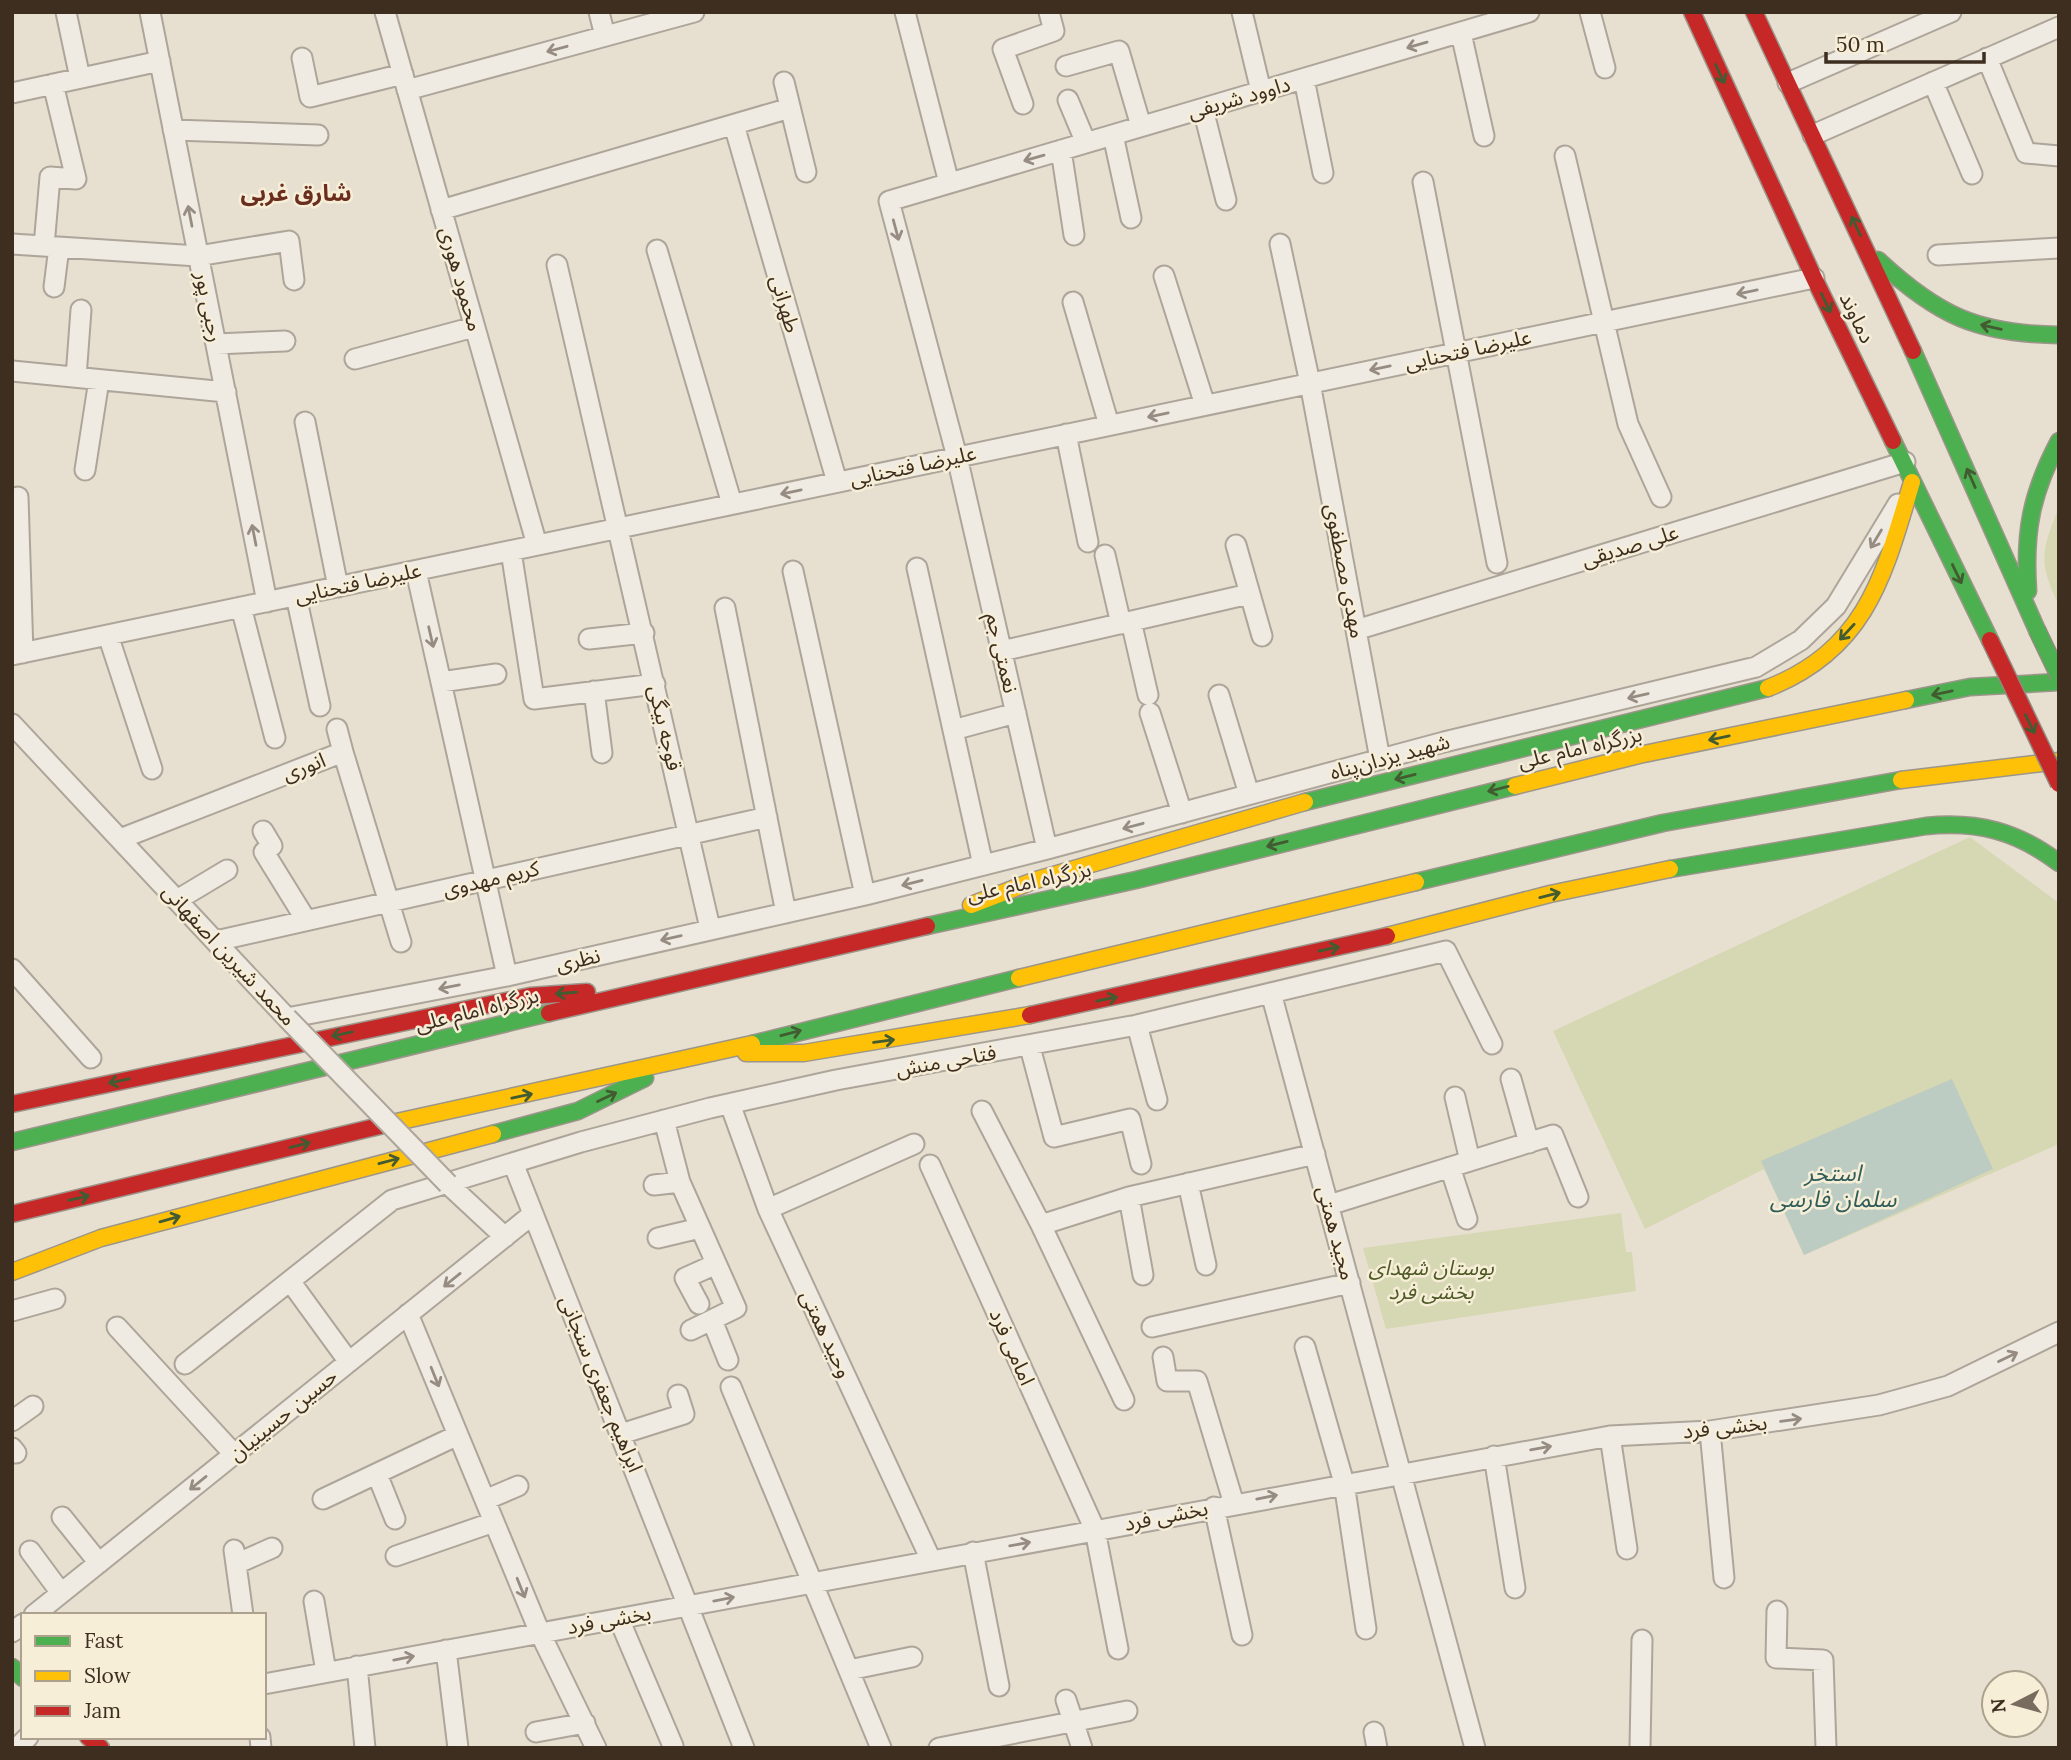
<svg xmlns="http://www.w3.org/2000/svg" width="2071" height="1760" viewBox="0 0 2071 1760" font-family="Lora,'Noto Sans Arabic',serif">
	<rect width="100%" height="100%" fill="#e7e0d1"/>
	<!-- green -->
	<path fill="#d6d7b3" d="M2059 507V606C2038 561 2041 552 2059 507Z
		M1970 837 2059 903V1144L1804 1255 1764 1169 1645 1229 1553 1031Z
		M1621 1213 1626 1252H1632L1636 1291 1386 1329 1363 1248Z"/>
	<!-- water -->
	<path fill="#bcccc2" d="M1952 1079 1993 1169 1804 1255 1761 1161Z"/>
	<g fill="none" stroke-linecap="round" stroke-linejoin="round">
		<defs>
			<path id="street" d="M66 12 80 78
				M150 12 267 602
				M385 12 537 545
				M599 12 605 36
				M905 12 949 183
				M1242 12 1261 91
				M1590 12 1605 68
				M1461 33 1484 136
				M302 58 310 97 403 74
				M1987 58 2026 153 2059 156
				M1066 66 1119 51 1141 126
				M1304 79 1323 173
				M784 82 806 172
				M1933 82 1972 174
				M1788 83 1951 12
				M407 90 694 12
				M12 93 160 61
				M1068 100 1086 143
				M1023 104 1003 49 1054 31 1049 12
				M1203 109 1226 200
				M734 125 837 482
				M173 130 318 135
				M1113 135 1131 218
				M1813 135 2059 27
				M1061 150 1074 235
				M1565 156 1628 424 1661 497
				M1423 182 1497 563
				M441 210 790 108
				M12 244 198 256 289 241 294 280
				M1280 244 1310 383 1380 759
				M44 246 50 177 76 179 53 84
				M657 250 732 504
				M1938 255 2059 248
				M557 265 710 928
				M1164 276 1205 405
				M54 287 59 247
				M1073 302 1109 425
				M216 344 285 341
				M355 359 474 327
				M12 371 226 392
				M76 377 81 310
				M305 422 338 587
				M1066 434 1088 542
				M85 470 99 380
				M18 497 23 653
				M1236 545 1262 636
				M511 551 534 699 655 684
				M1105 555 1121 624
				M917 568 983 865
				M416 571 507 976
				M793 571 865 895
				M296 596 320 706
				M241 607 275 738
				M725 608 786 913
				M1131 621 1148 695
				M1356 630 1905 462
				M108 635 152 769
				M589 639 644 633
				M1002 651 1249 594
				M12 655 1814 278
				M441 682 496 674
				M594 691 602 753
				M1219 695 1249 794
				M1150 713 1182 813
				M12 724 287 1018 507 976 865 895 1047 849 1444 742 1756 667 1801 640 1836 606 1898 504
				M337 729 343 752
				M953 730 1016 713
				M263 831 272 846 264 852 306 920
				M120 839 343 752 401 942
				M1047 849 957 457 889 201 1529 12
				M177 900 227 870
				M216 941 767 817
				M12 969 91 1058
				M1271 993 1475 1748
				M1137 1025 1157 1100
				M1030 1047 1054 1137 1130 1119 1141 1164
				M1511 1079 1529 1143
				M1455 1097 1470 1161
				M730 1104 768 1209 931 1560
				M982 1111 1041 1225 1124 1400
				M664 1120 680 1182 736 1308 691 1330
				M513 1163 744 1748
				M930 1165 1095 1530 1118 1649
				M1450 1167 1467 1219
				M1188 1183 1206 1265
				M448 1184 505 1237
				M654 1185 680 1182
				M1129 1197 1143 1275
				M1329 1205 1553 1135 1578 1197
				M768 1209 914 1144
				M1041 1225 1129 1197 1315 1154
				M658 1238 700 1228
				M290 1281 349 1362
				M699 1304 685 1278 716 1264
				M12 1311 55 1299
				M408 1314 540 1633 596 1748
				M712 1320 728 1360
				M117 1327 234 1454
				M1152 1327 1350 1283
				M1305 1347 1344 1483 1366 1629
				M1163 1357 1167 1381H1197L1234 1504
				M185 1364 392 1200 581 1142 710 1108 836 1080 1137 1025 1446 951 1492 1044
				M731 1387 881 1748
				M12 1421 33 1406
				M1710 1431 1724 1578
				M621 1434 684 1414 678 1395
				M1610 1436 1627 1549
				M12 1448 16 1453
				M1494 1456 1515 1588
				M377 1474 395 1519
				M323 1499 458 1435
				M485 1500 518 1486
				M1214 1507 1242 1635
				M62 1517 99 1563
				M234 1550 243 1615
				M30 1551 61 1593
				M973 1552 999 1686
				M396 1556 494 1522
				M236 1564 272 1548
				M314 1601 326 1672
				M1777 1611 1776 1658 1823 1660 1826 1748
				M34 1615 533 1214
				M619 1619 673 1746
				M12 1632 23 1624
				M446 1650 458 1748
				M357 1666 365 1748
				M849 1670 912 1657
				M264 1684 1610 1436 1710 1431 1879 1405 1948 1386 2059 1332
				M1066 1700 1082 1748
				M536 1732 585 1723
				M1374 1732 1377 1748
				M260 1737 261 1748
				M17 1748 28 1737
				M939 1748 1127 1711
				M1640 1748 1642 1640"/>
			<path id="fast" d="M1878 260C1937 315 1977 334 2059 335
				M1913 351 2037 630
				M1893 441 1990 640
				M2028 591C2024 532 2031 494 2059 441
				M1906 700 1970 687 2059 682
				M1305 802 1768 688
				M1670 869 1926 826C1978 821 2017 831 2059 863
				M1416 882 1663 823 1901 780
				M927 926 1136 880 1515 786
				M752 1044 1019 978
				M493 1134 578 1111 645 1078
				M12 1142 549 1013
				M12 1667 23 1678"/>
			<path id="slow" d="M1768 688C1867 649 1884 575 1912 482
				M1901 780 2059 761
				M1515 786 1639 755 1906 700
				M971 905 1036 880 1305 802
				M1387 936 1550 894 1670 869
				M1019 978 1416 882
				M746 1053H804L1030 1015
				M392 1123 752 1044
				M12 1272 101 1238 493 1134"/>
			<path id="jam" d="M1692 12 1814 278 1893 441
				M1754 12 1913 351
				M549 1013 927 926
				M1030 1015 1387 936
				M12 1104 530 996 587 992
				M12 1214 392 1123
				M88 1737 101 1748"/>
		</defs>
		<!-- street casing -->
		<use href="#street" stroke="#ada599" stroke-width="23"/>
		<!-- fast casing -->
		<use href="#fast" stroke="#9c958a" stroke-width="19"/>
		<!-- slow casing -->
		<use href="#slow" stroke="#9c958a" stroke-width="19"/>
		<!-- jam casing -->
		<use href="#jam" stroke="#9c958a" stroke-width="19"/>
		<!-- street -->
		<use href="#street" stroke="#efebe3" stroke-width="19"/>
		<!-- fast -->
		<use href="#fast" stroke="#4caf50" stroke-width="16"/>
		<!-- slow -->
		<use href="#slow" stroke="#ffc107" stroke-width="16"/>
		<!-- jam -->
		<use href="#jam" stroke="#c62828" stroke-width="16"/>
		<defs>
			<path id="street-bridge" d="M287 1018 448 1184"/>
			<path id="fast-bridge" d="M2037 630 2059 676"/>
			<path id="jam-bridge" d="M1990 640 2059 784"/>
		</defs>
		<!-- street-bridge casing -->
		<use href="#street-bridge" stroke="#ada599" stroke-width="23" stroke-linecap="butt"/>
		<!-- fast-bridge casing -->
		<use href="#fast-bridge" stroke="#928b80" stroke-width="19" stroke-linecap="butt"/>
		<!-- jam-bridge casing -->
		<use href="#jam-bridge" stroke="#928b80" stroke-width="19" stroke-linecap="butt"/>
		<!-- street-bridge -->
		<use href="#street-bridge" stroke="#efebe3" stroke-width="19"/>
		<!-- fast-bridge -->
		<use href="#fast-bridge" stroke="#4caf50" stroke-width="16"/>
		<!-- jam-bridge -->
		<use href="#jam-bridge" stroke="#c62828" stroke-width="16"/>
	</g>
	<!-- one-way arrows -->
	<defs><path id="oneway-shaft" d="M-6 0H5M1.5-3L5.5 0L1.5 3" fill="none" stroke-width="1.6" stroke-linecap="round" stroke-linejoin="round" transform="scale(1.75)"/></defs>
	<g stroke="#968c82">
		<use href="#oneway-shaft" transform="translate(1417 45) rotate(164)"/>
		<use href="#oneway-shaft" transform="translate(557 49) rotate(165)"/>
		<use href="#oneway-shaft" transform="translate(1034 158) rotate(164)"/>
		<use href="#oneway-shaft" transform="translate(190 216) rotate(-101)"/>
		<use href="#oneway-shaft" transform="translate(896 230) rotate(75)"/>
		<use href="#oneway-shaft" transform="translate(1747 292) rotate(168)"/>
		<use href="#oneway-shaft" transform="translate(1380 368) rotate(168)"/>
		<use href="#oneway-shaft" transform="translate(1158 415) rotate(168)"/>
		<use href="#oneway-shaft" transform="translate(791 492) rotate(168)"/>
		<use href="#oneway-shaft" transform="translate(254 535) rotate(-101)"/>
		<use href="#oneway-shaft" transform="translate(1876 539) rotate(121)"/>
		<use href="#oneway-shaft" transform="translate(431 637) rotate(77)"/>
		<use href="#oneway-shaft" transform="translate(1638 696) rotate(167)"/>
		<use href="#oneway-shaft" transform="translate(1133 826) rotate(165)"/>
		<use href="#oneway-shaft" transform="translate(912 883) rotate(166)"/>
		<use href="#oneway-shaft" transform="translate(671 938) rotate(167)"/>
		<use href="#oneway-shaft" transform="translate(449 987) rotate(169)"/>
		<use href="#oneway-shaft" transform="translate(452 1280) rotate(141)"/>
		<use href="#oneway-shaft" transform="translate(2008 1357) rotate(-26)"/>
		<use href="#oneway-shaft" transform="translate(435 1377) rotate(68)"/>
		<use href="#oneway-shaft" transform="translate(1791 1420) rotate(-8)"/>
		<use href="#oneway-shaft" transform="translate(1541 1448) rotate(-10)"/>
		<use href="#oneway-shaft" transform="translate(198 1483) rotate(141)"/>
		<use href="#oneway-shaft" transform="translate(1267 1497) rotate(-11)"/>
		<use href="#oneway-shaft" transform="translate(1020 1544) rotate(-10)"/>
		<use href="#oneway-shaft" transform="translate(521 1588) rotate(68)"/>
		<use href="#oneway-shaft" transform="translate(724 1599) rotate(-11)"/>
		<use href="#oneway-shaft" transform="translate(404 1658) rotate(-11)"/>
	</g>
	<g stroke="#425b31">
		<use href="#oneway-shaft" transform="translate(1720 74) rotate(65)"/>
		<use href="#oneway-shaft" transform="translate(1856 226) rotate(-115)"/>
		<use href="#oneway-shaft" transform="translate(1826 303) rotate(64)"/>
		<use href="#oneway-shaft" transform="translate(1991 327) rotate(-167)"/>
		<use href="#oneway-shaft" transform="translate(1971 478) rotate(-114)"/>
		<use href="#oneway-shaft" transform="translate(1957 574) rotate(64)"/>
		<use href="#oneway-shaft" transform="translate(1847 632) rotate(133)"/>
		<use href="#oneway-shaft" transform="translate(1942 693) rotate(168)"/>
		<use href="#oneway-shaft" transform="translate(2030 724) rotate(64)"/>
		<use href="#oneway-shaft" transform="translate(1719 738) rotate(168)"/>
		<use href="#oneway-shaft" transform="translate(1405 777) rotate(166)"/>
		<use href="#oneway-shaft" transform="translate(1498 789) rotate(166)"/>
		<use href="#oneway-shaft" transform="translate(1277 844) rotate(166)"/>
		<use href="#oneway-shaft" transform="translate(1550 895) rotate(-14)"/>
		<use href="#oneway-shaft" transform="translate(1329 949) rotate(-12)"/>
		<use href="#oneway-shaft" transform="translate(566 993) rotate(175)"/>
		<use href="#oneway-shaft" transform="translate(1107 999) rotate(-12)"/>
		<use href="#oneway-shaft" transform="translate(791 1033) rotate(-15)"/>
		<use href="#oneway-shaft" transform="translate(342 1034) rotate(168)"/>
		<use href="#oneway-shaft" transform="translate(884 1041) rotate(-8)"/>
		<use href="#oneway-shaft" transform="translate(119 1081) rotate(168)"/>
		<use href="#oneway-shaft" transform="translate(522 1096) rotate(-12)"/>
		<use href="#oneway-shaft" transform="translate(607 1097) rotate(-26)"/>
		<use href="#oneway-shaft" transform="translate(300 1145) rotate(-14)"/>
		<use href="#oneway-shaft" transform="translate(389 1161) rotate(-15)"/>
		<use href="#oneway-shaft" transform="translate(79 1198) rotate(-13)"/>
		<use href="#oneway-shaft" transform="translate(170 1219) rotate(-16)"/>
	</g>
	<g text-anchor="middle" stroke-width="5" stroke-linejoin="round" paint-order="stroke">
		<!-- street labels -->
		<g font-size="21" fill="#3d2e20" stroke="#f7eed8">
			<text transform="translate(1239 98) rotate(-16)" y="7">داوود شریفی</text>
			<text transform="translate(461 279) rotate(74)" y="7">محمود هوری</text>
			<text transform="translate(785 304) rotate(74)" y="7">طهرانی</text>
			<text transform="translate(209 307) rotate(79)" y="7">رجبی پور</text>
			<text transform="translate(1857 318) rotate(64)" y="7">دماوند</text>
			<text transform="translate(1468 350) rotate(-12)" y="7">علیرضا فتحنایی</text>
			<text transform="translate(913 466) rotate(-12)" y="7">علیرضا فتحنایی</text>
			<text transform="translate(1630 546) rotate(-17)" y="7">علی صدیقی</text>
			<text transform="translate(1345 571) rotate(79)" y="7">مهدی مصطفوی</text>
			<text transform="translate(358 583) rotate(-12)" y="7">علیرضا فتحنایی</text>
			<text transform="translate(1002 653) rotate(77)" y="7">نعمتی جم</text>
			<text transform="translate(665 728) rotate(77)" y="7">قوجه بیگی</text>
			<text transform="translate(1580 748) rotate(-13)" y="7">بزرگراه امام علی</text>
			<text transform="translate(1390 757) rotate(-15)" y="7">شهید یزدان‌پناه</text>
			<text transform="translate(304 767) rotate(-21)" y="7">انوری</text>
			<text transform="translate(491 879) rotate(-13)" y="7">کریم مهدوی</text>
			<text transform="translate(1029 882) rotate(-12)" y="7">بزرگراه امام علی</text>
			<text transform="translate(229 955) rotate(47)" y="7">محمد شیرین اصفهانی</text>
			<text transform="translate(578 960) rotate(-13)" y="7">نظری</text>
			<text transform="translate(477 1010) rotate(-14)" y="7">بزرگراه امام علی</text>
			<text transform="translate(946 1061) rotate(-10)" y="7">فتاحی منش</text>
			<text transform="translate(1336 1233) rotate(75)" y="7">مجید همتی</text>
			<text transform="translate(826 1334) rotate(65)" y="7">وحید همتی</text>
			<text transform="translate(1012 1347) rotate(66)" y="7">امامی فرد</text>
			<text transform="translate(601 1384) rotate(68)" y="7">ابراهیم جعفری سنجانی</text>
			<text transform="translate(283 1415) rotate(-39)" y="7">حسین حسینیان</text>
			<text transform="translate(1725 1427) rotate(-6)" y="7">بخشی فرد</text>
			<text transform="translate(1166 1516) rotate(-11)" y="7">بخشی فرد</text>
			<text transform="translate(609 1620) rotate(-10)" y="7">بخشی فرد</text>
		</g>
		<!-- park labels -->
		<g font-size="21" font-style="italic" fill="#4d5a26" stroke="#f7eed8">
			<text x="1431" y="1275">بوستان شهدای<tspan x="1431" dy="24">بخشی فرد</tspan></text>
		</g>
		<!-- neighbourhood labels -->
		<g font-size="23" font-weight="bold" fill="#6b2e1e" stroke="#f7eed8">
			<text x="296" y="201">شارق غربی</text>
		</g>
		<!-- water labels -->
		<g font-size="23" font-style="italic" fill="#2f5d5a" stroke="#f7eed8">
			<text x="1833" y="1181">استخر<tspan x="1833" dy="26">سلمان فارسی</tspan></text>
		</g>
	</g>
	<!-- border -->
	<rect width="2071" height="1760" fill="none" stroke="#3d2e20" stroke-width="28"/>
	<!-- legend -->
	<rect x="21" y="1613" width="245" height="126" fill="#f7eed8" stroke="#ada18e" stroke-width="2"/>
	<rect x="35" y="1636" width="35" height="10" fill="#4caf50" stroke="#ada18e" stroke-width="2"/>
	<text x="84" y="1648" font-size="21" fill="#3d2e20">Fast</text>
	<rect x="35" y="1671" width="35" height="10" fill="#ffc107" stroke="#ada18e" stroke-width="2"/>
	<text x="84" y="1683" font-size="21" fill="#3d2e20">Slow</text>
	<rect x="35" y="1706" width="35" height="10" fill="#c62828" stroke="#ada18e" stroke-width="2"/>
	<text x="84" y="1718" font-size="21" fill="#3d2e20">Jam</text>
	<!-- north arrow -->
	<g transform="translate(2015 1704) rotate(264)"><circle r="33" fill="#f7eed8" stroke="#ada18e" stroke-width="2"/>
	<path d="M0-5L12 26L0 18L-12 26Z" fill="#786c5e"/>
	<text y="-10" font-size="19" font-weight="bold" text-anchor="middle" fill="#3d2e20">N</text>
	</g>
	<!-- scale -->
	<path d="M1826 52v10h158v-10" fill="none" stroke="#3d2e20" stroke-width="3.5"/>
	<text x="1836" y="52" font-size="21" fill="#3d2e20" stroke="#f7eed8" stroke-width="5" paint-order="stroke">50 m</text>
</svg>
